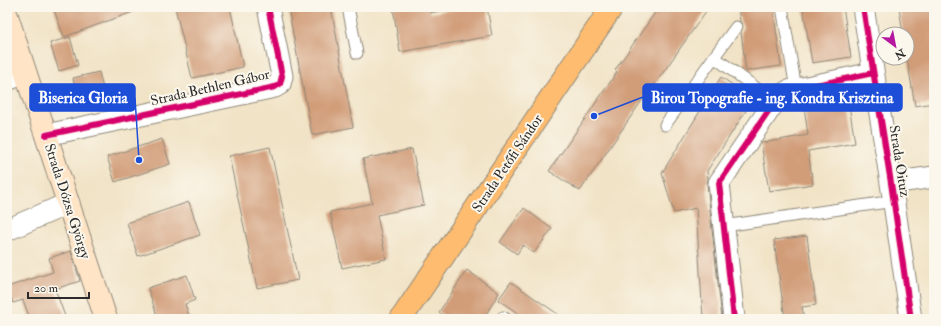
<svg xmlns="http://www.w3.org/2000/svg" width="941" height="326" viewBox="0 0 941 326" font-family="'IM FELL Double Pica',serif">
	<rect width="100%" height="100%" fill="#fbf7ec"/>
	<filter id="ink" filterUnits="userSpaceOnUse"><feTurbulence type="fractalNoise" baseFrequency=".025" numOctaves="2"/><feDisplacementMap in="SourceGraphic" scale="8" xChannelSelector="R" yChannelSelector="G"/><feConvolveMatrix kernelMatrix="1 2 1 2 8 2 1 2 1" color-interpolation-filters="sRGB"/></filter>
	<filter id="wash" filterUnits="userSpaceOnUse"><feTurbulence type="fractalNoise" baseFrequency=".012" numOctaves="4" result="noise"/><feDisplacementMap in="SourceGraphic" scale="16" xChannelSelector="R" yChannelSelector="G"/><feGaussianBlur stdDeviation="0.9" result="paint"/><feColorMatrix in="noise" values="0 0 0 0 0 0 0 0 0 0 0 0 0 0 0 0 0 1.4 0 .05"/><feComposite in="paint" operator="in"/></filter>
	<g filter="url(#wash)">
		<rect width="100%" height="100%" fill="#f1e3c6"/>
		<g id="blocks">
			<!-- building -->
			<path fill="#d19d79" d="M53 7H140L141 9 64 37Z
				M175 7H230L243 67 192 78Z
				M288 7H331L353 127 312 135Z
				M393 7H429L430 13 464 7H487L492 36 400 52Z
				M659 7H709L648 94 647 93 580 191 549 171 617 72 615 70Z
				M738 7H773L781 66 746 71 741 32 743 27 740 21Z
				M803 7H843L851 57 812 63Z
				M899 7H933L934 14V103L915 106 907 58V34H903Z
				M70 37 78 65 59 71 50 43Z
				M99 72 105 97 78 103 73 78Z
				M721 77 751 97V103L707 171 708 179 707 184 722 319H703L696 208 674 213 662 173Z
				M848 99 855 143 808 151 813 184 769 191 761 143 808 135 804 106Z
				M162 139 170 164 115 182 107 157Z
				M270 147 298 280 257 288 229 156Z
				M412 149 424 205 377 215 386 259 342 268 330 212 372 203 363 159Z
				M189 202 200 235 138 256 127 223Z
				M524 208 552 229 534 253 523 245 517 254 500 242Z
				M807 236 816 305 802 307 804 319H785L774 240Z
				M71 251 80 281 55 289 66 319H30L23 300 13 303 7 287 53 272 49 258Z
				M467 270 499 293 483 319H447L439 312Z
				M187 275 195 300 185 304 190 319H158L148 288Z
				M511 282 565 319H527L498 300Z"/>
		</g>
	</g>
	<g filter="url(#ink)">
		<use href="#blocks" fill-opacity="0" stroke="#8e8778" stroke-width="1"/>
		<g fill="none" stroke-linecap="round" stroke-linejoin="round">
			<defs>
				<path id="lane" d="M348 7 357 53
					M782 7 796 89
					M714 57 736 27
					M665 125 714 57 775 102
					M724 226 894 201
					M503 317 506 319"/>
				<path id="street" d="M863 7 891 183 911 319
					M7 80 25 73
					M46 135 275 87 280 84 282 76 268 7
					M891 183 934 177
					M7 230 69 203
					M734 319 719 183 778 97 788 91 873 73"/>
				<path id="secondary" d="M7 16 106 319"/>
				<path id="primary" d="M401 319 612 7"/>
			</defs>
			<!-- lane casing -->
			<use href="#lane" stroke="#8e8778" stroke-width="13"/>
			<!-- street casing -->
			<use href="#street" stroke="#8e8778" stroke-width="23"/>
			<!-- secondary casing -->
			<use href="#secondary" stroke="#8e8778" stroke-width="24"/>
			<!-- primary casing -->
			<use href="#primary" stroke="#8e8778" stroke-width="24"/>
			<!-- lane -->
			<use href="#lane" stroke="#fff" stroke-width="11"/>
			<!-- street -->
			<use href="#street" stroke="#fff" stroke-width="21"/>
			<!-- secondary -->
			<use href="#secondary" stroke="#ffe4c6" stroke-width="22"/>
			<!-- primary -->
			<use href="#primary" stroke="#febc70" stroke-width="22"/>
			<defs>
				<path id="cycleway" d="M863 7 891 183 911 319
					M46 135 275 87 280 84 282 76 268 7
					M734 319 719 183 778 97 788 91 873 73"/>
			</defs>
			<!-- cycleway casing -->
			<use href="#cycleway" stroke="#fbf7ec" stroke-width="8"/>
			<!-- cycleway -->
			<use href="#cycleway" stroke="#d6006c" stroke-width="6"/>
		</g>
	</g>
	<g text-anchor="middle" stroke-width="4" stroke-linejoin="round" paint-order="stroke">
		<!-- street labels -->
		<g font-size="14" fill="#2b2b2b" stroke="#fbf7ec">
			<text transform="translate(210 87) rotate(-13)" y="5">Strada Bethlen Gábor</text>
			<text transform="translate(900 161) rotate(81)" y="5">Strada Oituz</text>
			<text transform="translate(507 163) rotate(-56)" y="5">Strada Petőfi Sándor</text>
			<text transform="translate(68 201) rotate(72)" y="5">Strada Dózsa György</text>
		</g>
	</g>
	<!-- callouts -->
	<path fill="none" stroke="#1d4ed8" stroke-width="1.5" d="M594 116L643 97M139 160L135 98"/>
	<g fill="#1d4ed8" stroke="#fbf7ec" stroke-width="1.5">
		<circle cx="594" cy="116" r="4"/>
		<circle cx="139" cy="160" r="4"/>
	</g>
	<g fill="#1d4ed8" stroke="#1d4ed8" stroke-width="1.5">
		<rect x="643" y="84" width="259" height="27" rx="4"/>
		<rect x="30" y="84" width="105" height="27" rx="4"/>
	</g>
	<g font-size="15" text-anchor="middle" font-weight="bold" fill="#fff">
		<text x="772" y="103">Birou Topografie - ing. Kondra Krisztina</text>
		<text x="83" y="103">Biserica Gloria</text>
	</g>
	<!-- margin -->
	<rect width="941" height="326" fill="none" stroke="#fbf7ec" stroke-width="24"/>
	<!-- north arrow -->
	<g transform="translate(895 46) rotate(148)"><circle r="19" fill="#fbf7ec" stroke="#a8a59f"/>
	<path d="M0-3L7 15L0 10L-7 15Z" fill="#b5179e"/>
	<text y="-6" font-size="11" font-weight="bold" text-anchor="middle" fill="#2b2b2b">N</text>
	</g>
	<!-- scale -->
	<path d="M28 292v6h61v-6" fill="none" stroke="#2b2b2b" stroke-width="2"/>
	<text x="34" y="292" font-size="12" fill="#2b2b2b" stroke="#fbf7ec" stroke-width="3" paint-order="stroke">20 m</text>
</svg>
